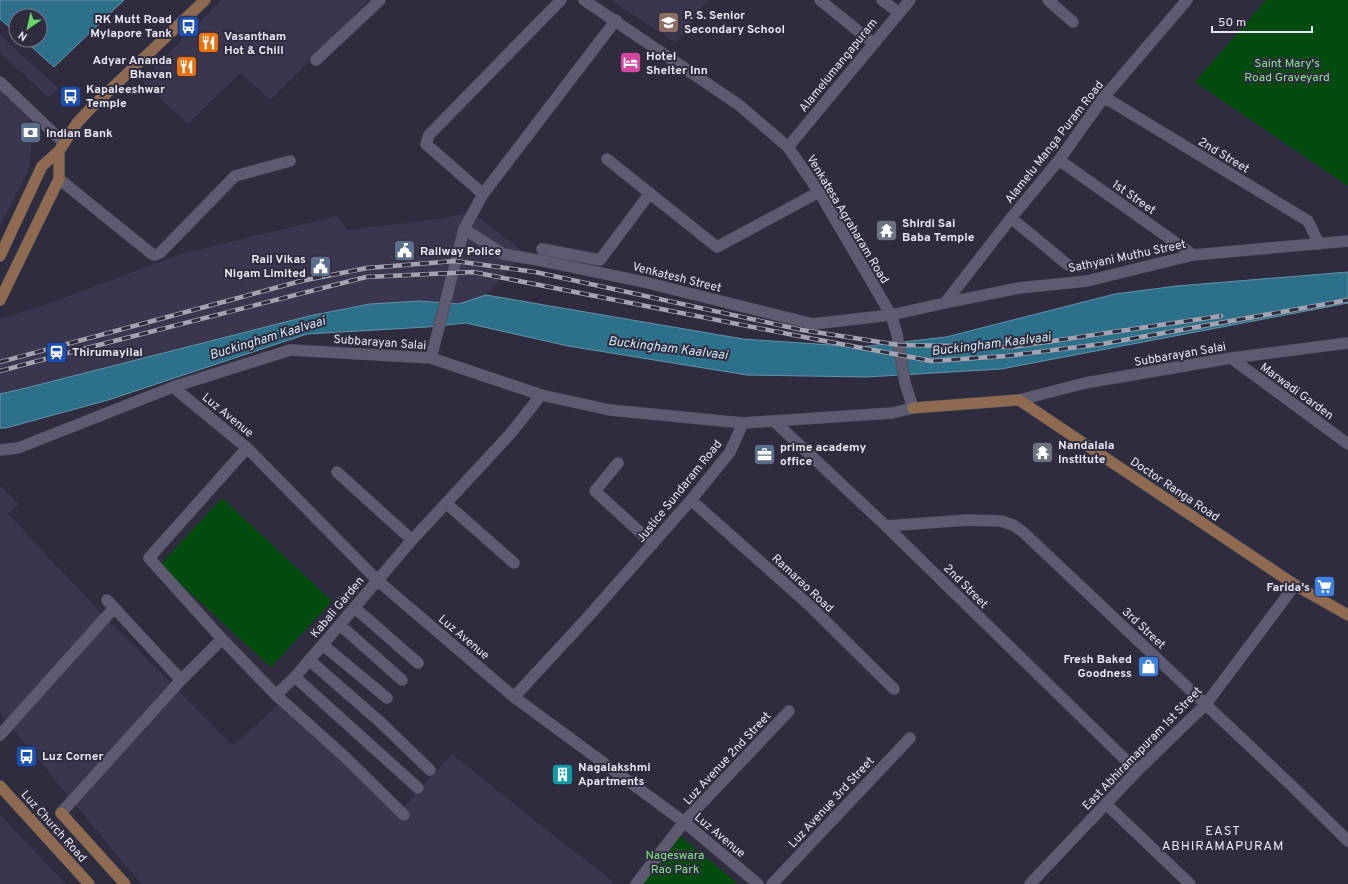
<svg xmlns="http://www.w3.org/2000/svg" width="1348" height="884" viewBox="0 0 1348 884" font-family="Overpass,sans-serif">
	<rect width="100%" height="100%" fill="#2f2c3f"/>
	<!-- built -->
	<path fill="#3a364e" d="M221 0H369L271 100 240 73 188 124 142 81Z
		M611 0H708L676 43Z
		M0 35 59 89 48 97 0 53Z
		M0 78 29 107 32 138 29 169 0 226Z
		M472 212 525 253 486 295 459 304 419 301 370 304 309 316 26 388 0 394V319L45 305 178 255 337 216 347 230 439 219Z
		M0 485 18 504 8 514 100 612 233 746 283 700 401 810 452 754 553 835 613 881 611 884H142L124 864 0 713Z
		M0 815 66 884H0Z"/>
	<!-- green -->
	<path fill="#004c0d" d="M1266 0H1348V186L1195 82Z
		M222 498 332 601 271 667 160 565Z
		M680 836 738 884H633L661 842Z"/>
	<!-- water -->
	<path fill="#2c7189" stroke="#6494a8" d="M0 0H124L54 67 24 40H40V16H16V33L0 19Z
		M1348 272V303L1001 369 866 377 747 375 568 346 466 323 427 327 307 334 108 400 6 428H0V394L26 388 309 316 370 304 419 301 459 304 486 295 743 339 860 347 946 337 1115 294 1177 286Z"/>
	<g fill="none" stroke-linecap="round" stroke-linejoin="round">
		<defs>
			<path id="minor" d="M820 0 873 43
				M882 0 898 12
				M1048 0 1073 22
				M316 60 380 0
				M1104 97 1308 221 1319 244
				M788 147 910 0
				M607 159 717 247 819 192
				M1059 160 1193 255
				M59 179 152 254 155 255 160 253 235 176 290 161
				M483 194 426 144 429 135 561 0
				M1011 218 1068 265
				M464 229 503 254 543 261 644 282 813 324 891 315 945 303 1019 288 1087 281 1193 255 1348 241
				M542 249 600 260 650 193
				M945 303 1011 218 1059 160 1104 97 1187 0
				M431 358 464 229 483 194 616 20
				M1231 358 1348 444
				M173 387 247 448 377 580 514 697 684 822 758 884
				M1019 400 1085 383 1231 358 1348 343
				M774 421 886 526 1137 771
				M247 448 149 558 222 639 276 695 295 677 412 540 511 433 541 395
				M618 463 595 491 653 544
				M337 472 412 540
				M691 500 809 605 894 689
				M446 503 514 563
				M886 526 967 520 1001 521 1013 525 1023 532 1292 786 1348 841
				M107 600 181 680
				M355 608 418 663
				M340 625 402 680
				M323 645 387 698
				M309 660 378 720 430 770
				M295 677 418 788
				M276 695 345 757 404 815
				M514 697 587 618 691 500 730 452 743 423
				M0 735 114 608
				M61 813 181 680 222 639
				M636 884 684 822 789 711
				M772 884 910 738
				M1030 884 1137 771 1206 704 1295 585"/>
			<path id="tertiary" d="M0 82 64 143
				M0 450 18 448 173 387 290 350 431 358 541 395 610 410 743 423 892 413 913 408 905 383 897 334 891 315 819 192 788 147 739 105 584 0
				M1106 804 1190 884"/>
			<path id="secondary" d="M0 256 42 166 59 151
				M0 300 59 179V151L77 123 92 107 205 0
				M913 408 1019 400 1295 585 1348 615
				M0 786 89 884
				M61 813 125 884"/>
		</defs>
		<!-- minor casing -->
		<use href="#minor" stroke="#494757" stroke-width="12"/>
		<!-- tertiary casing -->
		<use href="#tertiary" stroke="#494757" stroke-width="12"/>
		<!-- secondary casing -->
		<use href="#secondary" stroke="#494757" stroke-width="12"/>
		<!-- minor -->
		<use href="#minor" stroke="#5e5b70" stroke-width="11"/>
		<!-- tertiary -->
		<use href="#tertiary" stroke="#5e5b70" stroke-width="11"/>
		<!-- secondary -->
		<use href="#secondary" stroke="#8d6a50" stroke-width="11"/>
		<defs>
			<path id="rail" d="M0 362 301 281 367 268 455 261 535 272 802 330 899 345 1012 347 1221 316
				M0 371 75 351 366 277 473 272 814 339 932 361 1006 356 1102 344 1348 300"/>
		</defs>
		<!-- rail casing -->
		<use href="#rail" stroke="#a5a3b2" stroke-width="4.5"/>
		<!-- rail -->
		<use href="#rail" stroke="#2f2c3f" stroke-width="3" stroke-dasharray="9" stroke-linecap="butt"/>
	</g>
	<!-- icons -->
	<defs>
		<symbol id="school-square" viewBox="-11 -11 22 22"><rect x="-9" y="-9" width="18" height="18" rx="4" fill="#8d6e63" stroke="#2f2c3f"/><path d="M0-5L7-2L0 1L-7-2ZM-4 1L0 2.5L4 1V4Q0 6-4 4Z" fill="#fff"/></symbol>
		<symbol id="bus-square" viewBox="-11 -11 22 22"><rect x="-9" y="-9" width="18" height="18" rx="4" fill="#1a4fb4" stroke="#2f2c3f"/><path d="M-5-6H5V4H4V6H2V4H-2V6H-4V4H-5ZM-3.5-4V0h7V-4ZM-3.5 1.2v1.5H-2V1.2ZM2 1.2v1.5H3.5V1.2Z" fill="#fff"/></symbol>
		<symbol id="restaurant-square" viewBox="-11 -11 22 22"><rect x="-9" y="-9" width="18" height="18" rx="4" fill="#e8710a" stroke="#2f2c3f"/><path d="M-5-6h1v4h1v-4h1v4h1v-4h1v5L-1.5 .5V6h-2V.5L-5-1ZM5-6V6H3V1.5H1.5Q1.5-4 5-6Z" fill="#fff"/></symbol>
		<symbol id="hotel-square" viewBox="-11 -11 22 22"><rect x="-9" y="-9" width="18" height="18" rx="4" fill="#d1479c" stroke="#2f2c3f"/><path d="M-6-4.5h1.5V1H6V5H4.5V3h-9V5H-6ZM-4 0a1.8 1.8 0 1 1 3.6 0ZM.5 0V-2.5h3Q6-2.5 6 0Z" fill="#fff"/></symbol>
		<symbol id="bank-square" viewBox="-11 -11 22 22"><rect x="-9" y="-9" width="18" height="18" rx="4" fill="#5c6f8a" stroke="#2f2c3f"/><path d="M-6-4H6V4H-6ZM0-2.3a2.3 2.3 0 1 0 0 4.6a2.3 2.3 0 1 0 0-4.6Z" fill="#fff"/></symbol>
		<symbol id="temple-square" viewBox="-11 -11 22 22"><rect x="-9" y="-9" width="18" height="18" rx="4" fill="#6b7280" stroke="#2f2c3f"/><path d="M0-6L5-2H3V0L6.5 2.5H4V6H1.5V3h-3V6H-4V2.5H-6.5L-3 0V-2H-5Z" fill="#fff"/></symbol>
		<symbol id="civic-square" viewBox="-11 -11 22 22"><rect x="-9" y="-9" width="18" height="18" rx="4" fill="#5c6f8a" stroke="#2f2c3f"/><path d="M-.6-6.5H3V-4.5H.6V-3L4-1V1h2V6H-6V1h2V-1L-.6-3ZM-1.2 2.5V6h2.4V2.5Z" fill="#fff"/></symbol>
		<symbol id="station-square" viewBox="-11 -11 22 22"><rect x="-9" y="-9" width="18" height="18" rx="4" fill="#1a4fb4" stroke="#2f2c3f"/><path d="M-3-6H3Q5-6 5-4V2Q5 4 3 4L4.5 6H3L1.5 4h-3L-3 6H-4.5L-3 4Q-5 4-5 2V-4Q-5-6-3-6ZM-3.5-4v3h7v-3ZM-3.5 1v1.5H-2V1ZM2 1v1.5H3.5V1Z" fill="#fff"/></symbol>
		<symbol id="office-square" viewBox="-11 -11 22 22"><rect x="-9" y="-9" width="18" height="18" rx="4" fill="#5c6f8a" stroke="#2f2c3f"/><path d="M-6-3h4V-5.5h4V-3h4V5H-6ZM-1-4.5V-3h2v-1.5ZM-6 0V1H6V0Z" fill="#fff"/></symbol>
		<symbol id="supermarket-square" viewBox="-11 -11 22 22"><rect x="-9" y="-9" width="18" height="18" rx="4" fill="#3f7fe0" stroke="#2f2c3f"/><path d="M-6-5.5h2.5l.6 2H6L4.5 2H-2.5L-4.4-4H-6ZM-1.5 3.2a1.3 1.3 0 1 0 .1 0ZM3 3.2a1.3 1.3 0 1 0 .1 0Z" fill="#fff"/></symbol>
		<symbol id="shop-square" viewBox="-11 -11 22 22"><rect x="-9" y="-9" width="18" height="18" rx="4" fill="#3f7fe0" stroke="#2f2c3f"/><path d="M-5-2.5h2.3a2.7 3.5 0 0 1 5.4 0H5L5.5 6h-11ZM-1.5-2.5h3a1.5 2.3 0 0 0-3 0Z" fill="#fff"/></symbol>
		<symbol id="building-square" viewBox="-11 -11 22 22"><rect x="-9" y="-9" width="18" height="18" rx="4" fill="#0f9aa8" stroke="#2f2c3f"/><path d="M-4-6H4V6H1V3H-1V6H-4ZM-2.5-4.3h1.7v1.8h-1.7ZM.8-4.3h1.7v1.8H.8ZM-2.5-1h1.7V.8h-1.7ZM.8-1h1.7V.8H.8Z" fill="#fff"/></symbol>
	</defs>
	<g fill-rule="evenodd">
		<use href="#school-square" x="656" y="10" width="25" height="25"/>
		<use href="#bus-square" x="176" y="14" width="25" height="25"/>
		<use href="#restaurant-square" x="196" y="30" width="25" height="25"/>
		<use href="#hotel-square" x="618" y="50" width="25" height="25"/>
		<use href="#restaurant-square" x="174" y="54" width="25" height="25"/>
		<use href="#bus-square" x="58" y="84" width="25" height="25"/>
		<use href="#bank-square" x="18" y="120" width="25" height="25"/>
		<use href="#temple-square" x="874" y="218" width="25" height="25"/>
		<use href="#civic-square" x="392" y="238" width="25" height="25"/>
		<use href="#civic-square" x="308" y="254" width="25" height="25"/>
		<use href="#station-square" x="44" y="340" width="25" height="25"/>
		<use href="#temple-square" x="1030" y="440" width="25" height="25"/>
		<use href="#office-square" x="752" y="442" width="25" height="25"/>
		<use href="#supermarket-square" x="1312" y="574" width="25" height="25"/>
		<use href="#shop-square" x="1136" y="654" width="25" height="25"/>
		<use href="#bus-square" x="14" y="744" width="25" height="25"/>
		<use href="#building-square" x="550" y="762" width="25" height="25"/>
	</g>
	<g text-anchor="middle" stroke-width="4" stroke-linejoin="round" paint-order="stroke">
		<!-- poi labels -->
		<g font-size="12" font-weight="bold" fill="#e6e5f2" stroke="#2f2c3f" text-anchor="start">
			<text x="684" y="19">P. S. Senior<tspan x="684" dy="14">Secondary School</tspan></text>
			<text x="172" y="23" text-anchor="end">RK Mutt Road<tspan x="172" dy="14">Mylapore Tank</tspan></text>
			<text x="224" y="40">Vasantham<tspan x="224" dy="14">Hot &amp; Chill</tspan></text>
			<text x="646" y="60">Hotel<tspan x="646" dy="14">Shelter Inn</tspan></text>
			<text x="172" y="64" text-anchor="end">Adyar Ananda<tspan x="172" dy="14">Bhavan</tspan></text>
			<text x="86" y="93">Kapaleeshwar<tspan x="86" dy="14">Temple</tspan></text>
			<text x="46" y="137">Indian Bank</text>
			<text x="902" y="227">Shirdi Sai<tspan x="902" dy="14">Baba Temple</tspan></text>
			<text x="420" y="255">Railway Police</text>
			<text x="306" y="263" text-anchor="end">Rail Vikas<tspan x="306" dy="14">Nigam Limited</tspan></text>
			<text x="72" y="356">Thirumayilai</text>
			<text x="1058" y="449">Nandalala<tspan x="1058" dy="14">Institute</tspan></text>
			<text x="780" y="451">prime academy<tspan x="780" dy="14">office</tspan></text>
			<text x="1310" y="591" text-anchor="end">Farida's</text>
			<text x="1132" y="663" text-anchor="end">Fresh Baked<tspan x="1132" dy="14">Goodness</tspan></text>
			<text x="42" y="760">Luz Corner</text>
			<text x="578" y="771">Nagalakshmi<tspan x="578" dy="14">Apartments</tspan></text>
		</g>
		<!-- park labels -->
		<g font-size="12" fill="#82e687" stroke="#2f2c3f">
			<text x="1287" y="67">Saint Mary's<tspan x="1287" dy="14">Road Graveyard</tspan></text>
			<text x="675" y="859">Nageswara<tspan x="675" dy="14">Rao Park</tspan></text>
		</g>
		<!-- street labels -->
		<g font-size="12" fill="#e6e5f2" stroke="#2f2c3f">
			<text transform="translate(838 65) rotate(-51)" y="4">Alamelumangapuram</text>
			<text transform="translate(1054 142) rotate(-52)" y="4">Alamelu Manga Puram Road</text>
			<text transform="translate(1224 155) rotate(31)" y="4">2nd Street</text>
			<text transform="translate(1134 197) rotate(35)" y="4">1st Street</text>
			<text transform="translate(848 219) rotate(59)" y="4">Venkatesa Agraharam Road</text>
			<text transform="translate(1127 256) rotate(-12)" y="4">Sathyani Muthu Street</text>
			<text transform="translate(677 277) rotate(14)" y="4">Venkatesh Street</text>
			<text transform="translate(380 342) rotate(4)" y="4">Subbarayan Salai</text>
			<text transform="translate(1180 354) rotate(-10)" y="4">Subbarayan Salai</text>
			<text transform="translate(1297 391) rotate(36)" y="4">Marwadi Garden</text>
			<text transform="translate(228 415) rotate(39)" y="4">Luz Avenue</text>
			<text transform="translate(1175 489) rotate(34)" y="4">Doctor Ranga Road</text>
			<text transform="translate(679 491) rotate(-51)" y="4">Justice Sundaram Road</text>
			<text transform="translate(803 583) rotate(43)" y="4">Ramarao Road</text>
			<text transform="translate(966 586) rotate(45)" y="4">2nd Street</text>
			<text transform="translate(337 607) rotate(-50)" y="4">Kabali Garden</text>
			<text transform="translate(1144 628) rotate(43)" y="4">3rd Street</text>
			<text transform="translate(464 637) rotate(40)" y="4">Luz Avenue</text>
			<text transform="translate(1142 748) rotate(-46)" y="4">East Abhiramapuram 1st Street</text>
			<text transform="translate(727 758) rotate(-47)" y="4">Luz Avenue 2nd Street</text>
			<text transform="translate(831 802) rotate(-47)" y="4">Luz Avenue 3rd Street</text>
			<text transform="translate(54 826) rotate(48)" y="4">Luz Church Road</text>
			<text transform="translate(720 835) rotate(40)" y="4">Luz Avenue</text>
		</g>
		<!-- water labels -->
		<g font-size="13" font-style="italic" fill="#cde8f3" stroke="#2f2c3f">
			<text transform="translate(267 337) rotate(-17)" y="5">Buckingham Kaalvaai</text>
			<text transform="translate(991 343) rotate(-7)" y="5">Buckingham Kaalvaai</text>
			<text transform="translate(668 347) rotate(7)" y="5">Buckingham Kaalvaai</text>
		</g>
		<!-- neighbourhood labels -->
		<g font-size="13" letter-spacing="1" fill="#e6e5f2" stroke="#2f2c3f">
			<text x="1223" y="835">EAST<tspan x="1223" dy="15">ABHIRAMAPURAM</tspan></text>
		</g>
	</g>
	<!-- north arrow -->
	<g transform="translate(28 28) rotate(214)"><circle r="19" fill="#2f2c3f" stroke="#787687"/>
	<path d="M0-3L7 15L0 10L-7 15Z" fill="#67d465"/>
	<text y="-6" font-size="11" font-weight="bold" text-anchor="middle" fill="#e6e5f2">N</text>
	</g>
	<!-- scale -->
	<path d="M1212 26v6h100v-6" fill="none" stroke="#e6e5f2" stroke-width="2"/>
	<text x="1218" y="26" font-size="12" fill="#e6e5f2" stroke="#2f2c3f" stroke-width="3" paint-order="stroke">50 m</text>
</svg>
